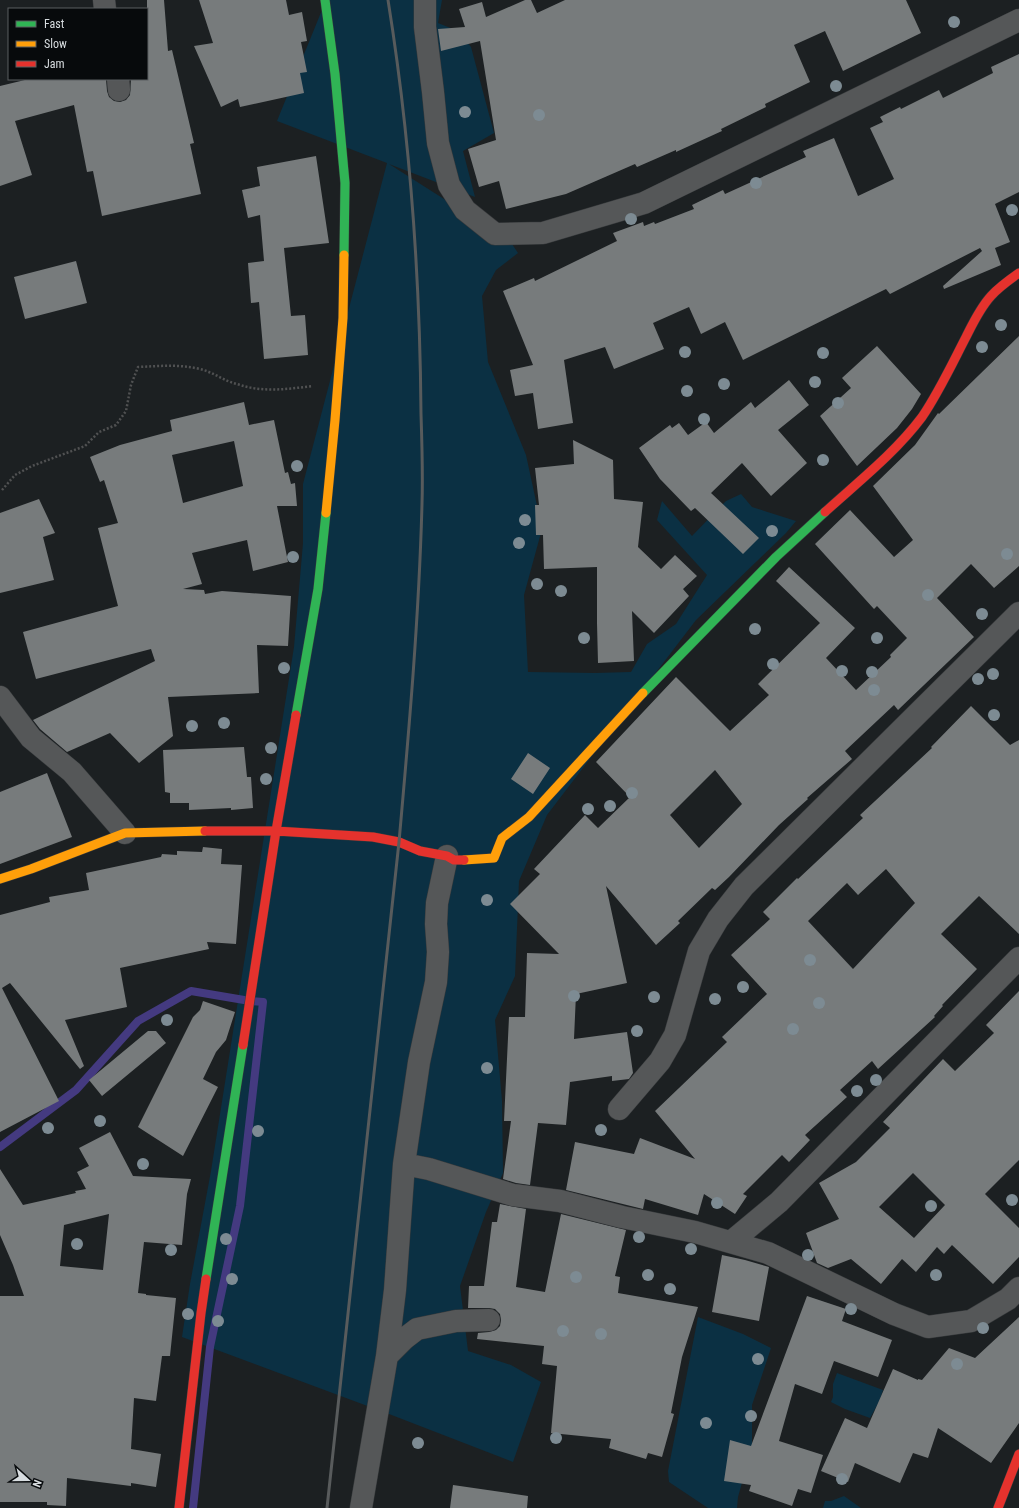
<svg xmlns="http://www.w3.org/2000/svg" width="1019" height="1508" viewBox="0 0 1019 1508" font-family="'Roboto Condensed',sans-serif">
	<rect width="100%" height="100%" fill="#1c2022"/>
	<!-- green -->
	<path fill="#0b3043" d="M326 0H442L438 23 458 31 471 47 494 133 463 151 475 197 389 164 510 241 518 253 496 270 482 296 488 362 526 455 542 529 524 595 528 672 595 673 631 672 647 644 676 624 707 575 657 520 662 501 692 536 726 501 741 494 752 507 796 521 786 533 696 620 547 815 519 881 515 976 495 1020 502 1101 503 1173 486 1212 460 1286 468 1351 511 1365 541 1382 513 1462 389 1414 182 1337 190 1284 211 1171 294 647 303 543V484L387 163 277 121Z
		M698 1317 743 1334 771 1348 752 1405V1447L738 1497 737 1508H708L669 1482 668 1471Z
		M837 1373 883 1390 879 1402 870 1418 845 1409 831 1402 833 1397V1384Z
		M844 1496 861 1508H823L825 1501H831Z"/>
	<g fill="none" stroke-linecap="round" stroke-linejoin="round">
		<!-- stream -->
		<path stroke="#443a80" stroke-width="8" d="M0 1147 76 1090 138 1021 191 991 250 1001 263 1002 240 1206 210 1347 193 1508"/>
	</g>
	<!-- building -->
	<path fill="#777b7c" fill-rule="evenodd" d="M147 0H164L168 51 172 50 194 143 190 144 201 194 102 216 93 171 87 172 74 105 15 121 32 175 0 186V86L29 79H106L107 91 109 97 114 101 120 102 126 100 130 95 131 79H147Z
		M199 0H286L289 15 302 12 307 41 301 42 307 72 300 73 304 93 240 107 238 99 221 107 194 46 213 43Z
		M525 0H531L537 13 565 0H906L921 33 843 71 825 31 794 45 810 82 765 104 766 107 721 129 722 131 676 152V150L637 167 635 164 566 194 506 209 499 181 479 187 468 149 496 140 480 41 441 51 438 29 465 27 459 9 482 2 486 17Z
		M1019 54V192L995 204 1010 242 995 248 1001 265 944 289 943 286 982 251 980 248 890 294 886 289 743 360 725 322 701 334 689 307 653 323 664 349 614 369 605 347 564 360 573 423 538 429 533 393 515 396 510 370 533 365 503 291 534 278 535 281 617 241 613 233 643 222 644 226 654 222 655 224 694 209 692 205 723 190 725 194 806 157 803 151 834 138 858 196 894 179 870 128 883 122 880 117 900 107 901 109 939 90 943 98 993 73 991 67Z
		M316 156 329 243 284 248 291 316 305 315 308 355 264 359 259 302 251 303 248 263 264 261 260 215 248 218 242 190 260 186 257 167Z
		M76 261 87 303 25 319 14 277Z
		M1019 336V566L994 588 971 564 937 598 974 637 898 710 894 705 845 751 852 759 807 798 808 799 779 825 729 877 715 890 712 888 678 921 680 923 656 945 606 886 627 983 576 994 574 1039 627 1032 633 1073 629 1079 612 1081V1076L570 1082 566 1125 538 1123 530 1185 516 1183 503 1179 511 1121H504L509 1017H525L527 953 559 954 510 904 540 874 534 869 585 815 598 828 630 797 596 762 676 677 730 731 769 695 758 684 820 623 776 581 789 567 855 628 826 658 856 690 891 657 890 655 907 638 877 606 874 609 815 544 850 510 894 557 913 540 873 486 915 445 938 413 939 414ZM715 770 742 804 699 848 670 815Z
		M877 346 921 394 912 409 897 428 857 466 820 416 851 388 842 378Z
		M789 380 809 405 778 430 807 463 771 496 742 463 711 493 759 538 743 554 695 508 691 511 660 479 639 448 670 425 672 428 679 423 688 435 706 422 714 433 751 402 755 408Z
		M244 402 249 425 274 420 285 473 288 472 291 484 295 483 297 506H277L288 562 253 571 247 540 192 553 202 584 183 589 204 590 205 594 222 591 291 596 288 646 257 645 259 693 168 697 173 736 139 763 110 733 67 752 40 729 33 720 155 661 151 649 36 679 23 632 118 606 98 528 118 523 104 480 100 482 90 457 120 445 172 431 170 420ZM234 441 243 486 183 503 172 455Z
		M573 440 613 460 614 499 643 502 638 547 661 569 675 555 697 576 683 589 689 596 654 633 632 611 634 661 598 663 597 623V567L544 569 543 535H536L535 505H539L535 468 574 464Z
		M39 499 55 533 43 537 54 580 0 593V513Z
		M971 706 1010 745 1019 740V934L979 896 941 934 977 969 942 1005 943 1006 934 1016 935 1017 878 1069 872 1061 840 1090 847 1097 805 1135 810 1140 789 1162 782 1155 743 1194 747 1196 735 1214 704 1194 698 1215 645 1199 643 1209 566 1190 575 1142 634 1154 640 1138 695 1159 655 1111 727 1042 722 1037 767 994 731 955 770 919 763 912 797 878 798 879 863 818 860 815 932 748 931 747ZM886 869 915 903 853 969 808 921 847 883 858 895Z
		M244 747 247 777H251L253 808 231 810V808L189 810V803H170V793L165 792 163 750Z
		M528 753 550 768 533 794 511 779Z
		M47 773 72 837 0 864V792Z
		M203 847 222 849 221 864 242 865 236 944 207 942 209 949 120 968 127 1007 65 1020 84 1066 80 1069 10 983 2 988 59 1101 0 1132V915L50 902 49 897 89 890 86 873 161 857 162 854 177 855V851L202 852Z
		M1019 991V1160L985 1194 1019 1228V1257L993 1284 952 1245 944 1254 937 1247 916 1272 902 1259 881 1284 851 1259 828 1268 817 1263 806 1233 839 1219 819 1183 856 1162 890 1128 883 1122 943 1059 955 1071 994 1033 986 1025ZM913 1173 945 1205 914 1238 879 1207Z
		M203 1001 235 1012 226 1040 216 1052 203 1079 218 1087 183 1156 138 1127 193 1017 200 1010Z
		M148 1031H156L166 1043 102 1096 89 1080Z
		M110 1132 133 1176 191 1179 187 1194 182 1245 144 1242 138 1293 146 1294V1295L176 1298 170 1356H162L156 1401 134 1398 131 1449 161 1454 156 1487 131 1483V1486L67 1478 66 1506 47 1505V1502H0V1296H24L13 1265 0 1235V1169L23 1205 76 1193 75 1191 86 1189 77 1172 89 1166 79 1148ZM109 1214 103 1270 60 1266 64 1225Z
		M500 1204 526 1209 516 1287 545 1292 561 1214 626 1230 615 1276 620 1277 618 1293 698 1307 682 1357 671 1413 674 1414 662 1457 648 1453 646 1459 609 1448 611 1439 551 1433 557 1366 542 1364 544 1346 477 1339 478 1333 489 1332 496 1330 500 1326 501 1320 500 1314 495 1309 489 1308H468L469 1286H484L492 1222H497Z
		M722 1255 745 1260 769 1267 759 1321 712 1312Z
		M807 1296 846 1309 842 1321 892 1340 878 1377 834 1361 822 1394 795 1384 779 1441 823 1455 811 1493 798 1489 792 1506 749 1491 751 1485 724 1481 730 1440 751 1446Z
		M1019 1317V1423L991 1463 938 1428 928 1458 913 1453 900 1483 855 1463 848 1482 821 1471 845 1418 867 1428 893 1369 918 1380V1379L922 1380 949 1348 975 1358Z
		M453 1485 528 1496 527 1508H450Z"/>
	<g fill="none" stroke-linecap="round" stroke-linejoin="round">
		<defs>
			<path id="street" d="M104 0 105 9
				M425 0V27L433 92 438 143 449 185 465 210 495 234 543 233 644 203 1019 20
				M118 79 119 90
				M0 697 31 738 72 772 125 833
				M619 1109 660 1061 675 1035 699 951 718 919 744 886 1019 613
				M404 1164 429 1169 513 1195 560 1201 622 1217 695 1232 768 1253 894 1314 928 1327 971 1321 1008 1299 1019 1288
				M731 1242 779 1202 1019 958
				M387 1356 404 1339 417 1329 456 1321 489 1320
				M361 1508 387 1356 395 1290 404 1164 419 1062 436 982 438 952 436 924 437 903 447 856"/>
			<path id="fast" d="M325 0 335 74 345 183 344 255
				M643 693 776 557 825 512
				M296 715 318 589 326 513
				M206 1279 243 1045"/>
			<path id="slow" d="M326 513 335 420 343 318 344 255
				M464 860 494 858 502 838 529 817 643 693
				M0 879 31 869 125 833 205 831"/>
			<path id="jam" d="M825 512C858 482 895 453 922 417 939 392 952 364 966 337 973 323 980 308 991 296 999 287 1009 280 1019 273
				M205 831H276L373 837 399 842 420 851 447 856 454 860H464
				M243 1045 276 831 296 715
				M179 1508 201 1313 206 1279
				M998 1508 1019 1454"/>
		</defs>
		<!-- street casing -->
		<use href="#street" stroke="#373a3c" stroke-width="23"/>
		<!-- fast casing -->
		<use href="#fast" stroke="#373a3c" stroke-width="10"/>
		<!-- slow casing -->
		<use href="#slow" stroke="#373a3c" stroke-width="10"/>
		<!-- jam casing -->
		<use href="#jam" stroke="#373a3c" stroke-width="10"/>
		<!-- path -->
		<path stroke="#505152" stroke-width="2.5" stroke-dasharray="2 2" stroke-linecap="butt" d="M2 490 15 475 32 466 85 446 99 432 116 425 126 411 131 385 138 367C160 366 178 364 200 369 213 372 224 381 237 384 263 393 287 389 313 386"/>
		<!-- street -->
		<use href="#street" stroke="#555758" stroke-width="22"/>
		<!-- fast -->
		<use href="#fast" stroke="#30b455" stroke-width="9"/>
		<!-- slow -->
		<use href="#slow" stroke="#ff9f0a" stroke-width="9"/>
		<!-- jam -->
		<use href="#jam" stroke="#e5322d" stroke-width="9"/>
		<!-- rail -->
		<path stroke="#585b5c" stroke-width="3" d="M327 1508 399 842C409 730 419 617 422 504 423 474 422 444 421 414 420 276 410 137 388 0"/>
	</g>
	<!-- trees -->
	<g fill="#7d8b93">
		<circle cx="954" cy="22" r="6"/>
		<circle cx="836" cy="86" r="6"/>
		<circle cx="465" cy="112" r="6"/>
		<circle cx="539" cy="115" r="6"/>
		<circle cx="756" cy="183" r="6"/>
		<circle cx="1012" cy="210" r="6"/>
		<circle cx="631" cy="219" r="6"/>
		<circle cx="1001" cy="325" r="6"/>
		<circle cx="982" cy="347" r="6"/>
		<circle cx="685" cy="352" r="6"/>
		<circle cx="823" cy="353" r="6"/>
		<circle cx="815" cy="382" r="6"/>
		<circle cx="724" cy="384" r="6"/>
		<circle cx="687" cy="391" r="6"/>
		<circle cx="838" cy="403" r="6"/>
		<circle cx="704" cy="419" r="6"/>
		<circle cx="823" cy="460" r="6"/>
		<circle cx="297" cy="466" r="6"/>
		<circle cx="525" cy="520" r="6"/>
		<circle cx="772" cy="531" r="6"/>
		<circle cx="519" cy="543" r="6"/>
		<circle cx="1007" cy="554" r="6"/>
		<circle cx="293" cy="557" r="6"/>
		<circle cx="537" cy="584" r="6"/>
		<circle cx="561" cy="591" r="6"/>
		<circle cx="928" cy="595" r="6"/>
		<circle cx="982" cy="614" r="6"/>
		<circle cx="755" cy="629" r="6"/>
		<circle cx="584" cy="638" r="6"/>
		<circle cx="877" cy="638" r="6"/>
		<circle cx="773" cy="664" r="6"/>
		<circle cx="284" cy="668" r="6"/>
		<circle cx="842" cy="671" r="6"/>
		<circle cx="872" cy="672" r="6"/>
		<circle cx="993" cy="674" r="6"/>
		<circle cx="978" cy="679" r="6"/>
		<circle cx="874" cy="690" r="6"/>
		<circle cx="994" cy="715" r="6"/>
		<circle cx="224" cy="723" r="6"/>
		<circle cx="192" cy="726" r="6"/>
		<circle cx="271" cy="748" r="6"/>
		<circle cx="266" cy="779" r="6"/>
		<circle cx="632" cy="793" r="6"/>
		<circle cx="610" cy="806" r="6"/>
		<circle cx="588" cy="809" r="6"/>
		<circle cx="487" cy="900" r="6"/>
		<circle cx="810" cy="960" r="6"/>
		<circle cx="743" cy="987" r="6"/>
		<circle cx="574" cy="996" r="6"/>
		<circle cx="654" cy="997" r="6"/>
		<circle cx="715" cy="999" r="6"/>
		<circle cx="819" cy="1003" r="6"/>
		<circle cx="167" cy="1020" r="6"/>
		<circle cx="793" cy="1029" r="6"/>
		<circle cx="637" cy="1031" r="6"/>
		<circle cx="487" cy="1068" r="6"/>
		<circle cx="876" cy="1080" r="6"/>
		<circle cx="857" cy="1091" r="6"/>
		<circle cx="100" cy="1121" r="6"/>
		<circle cx="48" cy="1128" r="6"/>
		<circle cx="601" cy="1130" r="6"/>
		<circle cx="258" cy="1131" r="6"/>
		<circle cx="143" cy="1164" r="6"/>
		<circle cx="1012" cy="1200" r="6"/>
		<circle cx="717" cy="1203" r="6"/>
		<circle cx="931" cy="1206" r="6"/>
		<circle cx="639" cy="1237" r="6"/>
		<circle cx="226" cy="1239" r="6"/>
		<circle cx="77" cy="1244" r="6"/>
		<circle cx="691" cy="1249" r="6"/>
		<circle cx="171" cy="1250" r="6"/>
		<circle cx="808" cy="1255" r="6"/>
		<circle cx="648" cy="1275" r="6"/>
		<circle cx="936" cy="1275" r="6"/>
		<circle cx="576" cy="1277" r="6"/>
		<circle cx="232" cy="1279" r="6"/>
		<circle cx="670" cy="1289" r="6"/>
		<circle cx="851" cy="1309" r="6"/>
		<circle cx="188" cy="1314" r="6"/>
		<circle cx="218" cy="1321" r="6"/>
		<circle cx="983" cy="1328" r="6"/>
		<circle cx="563" cy="1331" r="6"/>
		<circle cx="601" cy="1334" r="6"/>
		<circle cx="758" cy="1359" r="6"/>
		<circle cx="957" cy="1364" r="6"/>
		<circle cx="751" cy="1416" r="6"/>
		<circle cx="706" cy="1423" r="6"/>
		<circle cx="556" cy="1438" r="6"/>
		<circle cx="418" cy="1443" r="6"/>
		<circle cx="842" cy="1479" r="6"/>
	</g>
	<!-- legend -->
	<rect x="8" y="8" width="140" height="72" fill="#070a0c" stroke="#5b5e61"/>
	<rect x="16" y="21" width="20" height="6" fill="#30b455" stroke="#5b5e61"/>
	<text x="44" y="28" font-size="12" fill="#d8dde0">Fast</text>
	<rect x="16" y="41" width="20" height="6" fill="#ff9f0a" stroke="#5b5e61"/>
	<text x="44" y="48" font-size="12" fill="#d8dde0">Slow</text>
	<rect x="16" y="61" width="20" height="6" fill="#e5322d" stroke="#5b5e61"/>
	<text x="44" y="68" font-size="12" fill="#d8dde0">Jam</text>
	<!-- north arrow -->
	<g transform="translate(28 1480) rotate(111)" stroke="#070a0c" stroke-width="3" paint-order="stroke">
	<path d="M0-3L7 15L0 10L-7 15Z" fill="#d8dde0"/>
	<text y="-6" font-size="11" font-weight="bold" text-anchor="middle" fill="#d8dde0">N</text>
	</g>
</svg>
